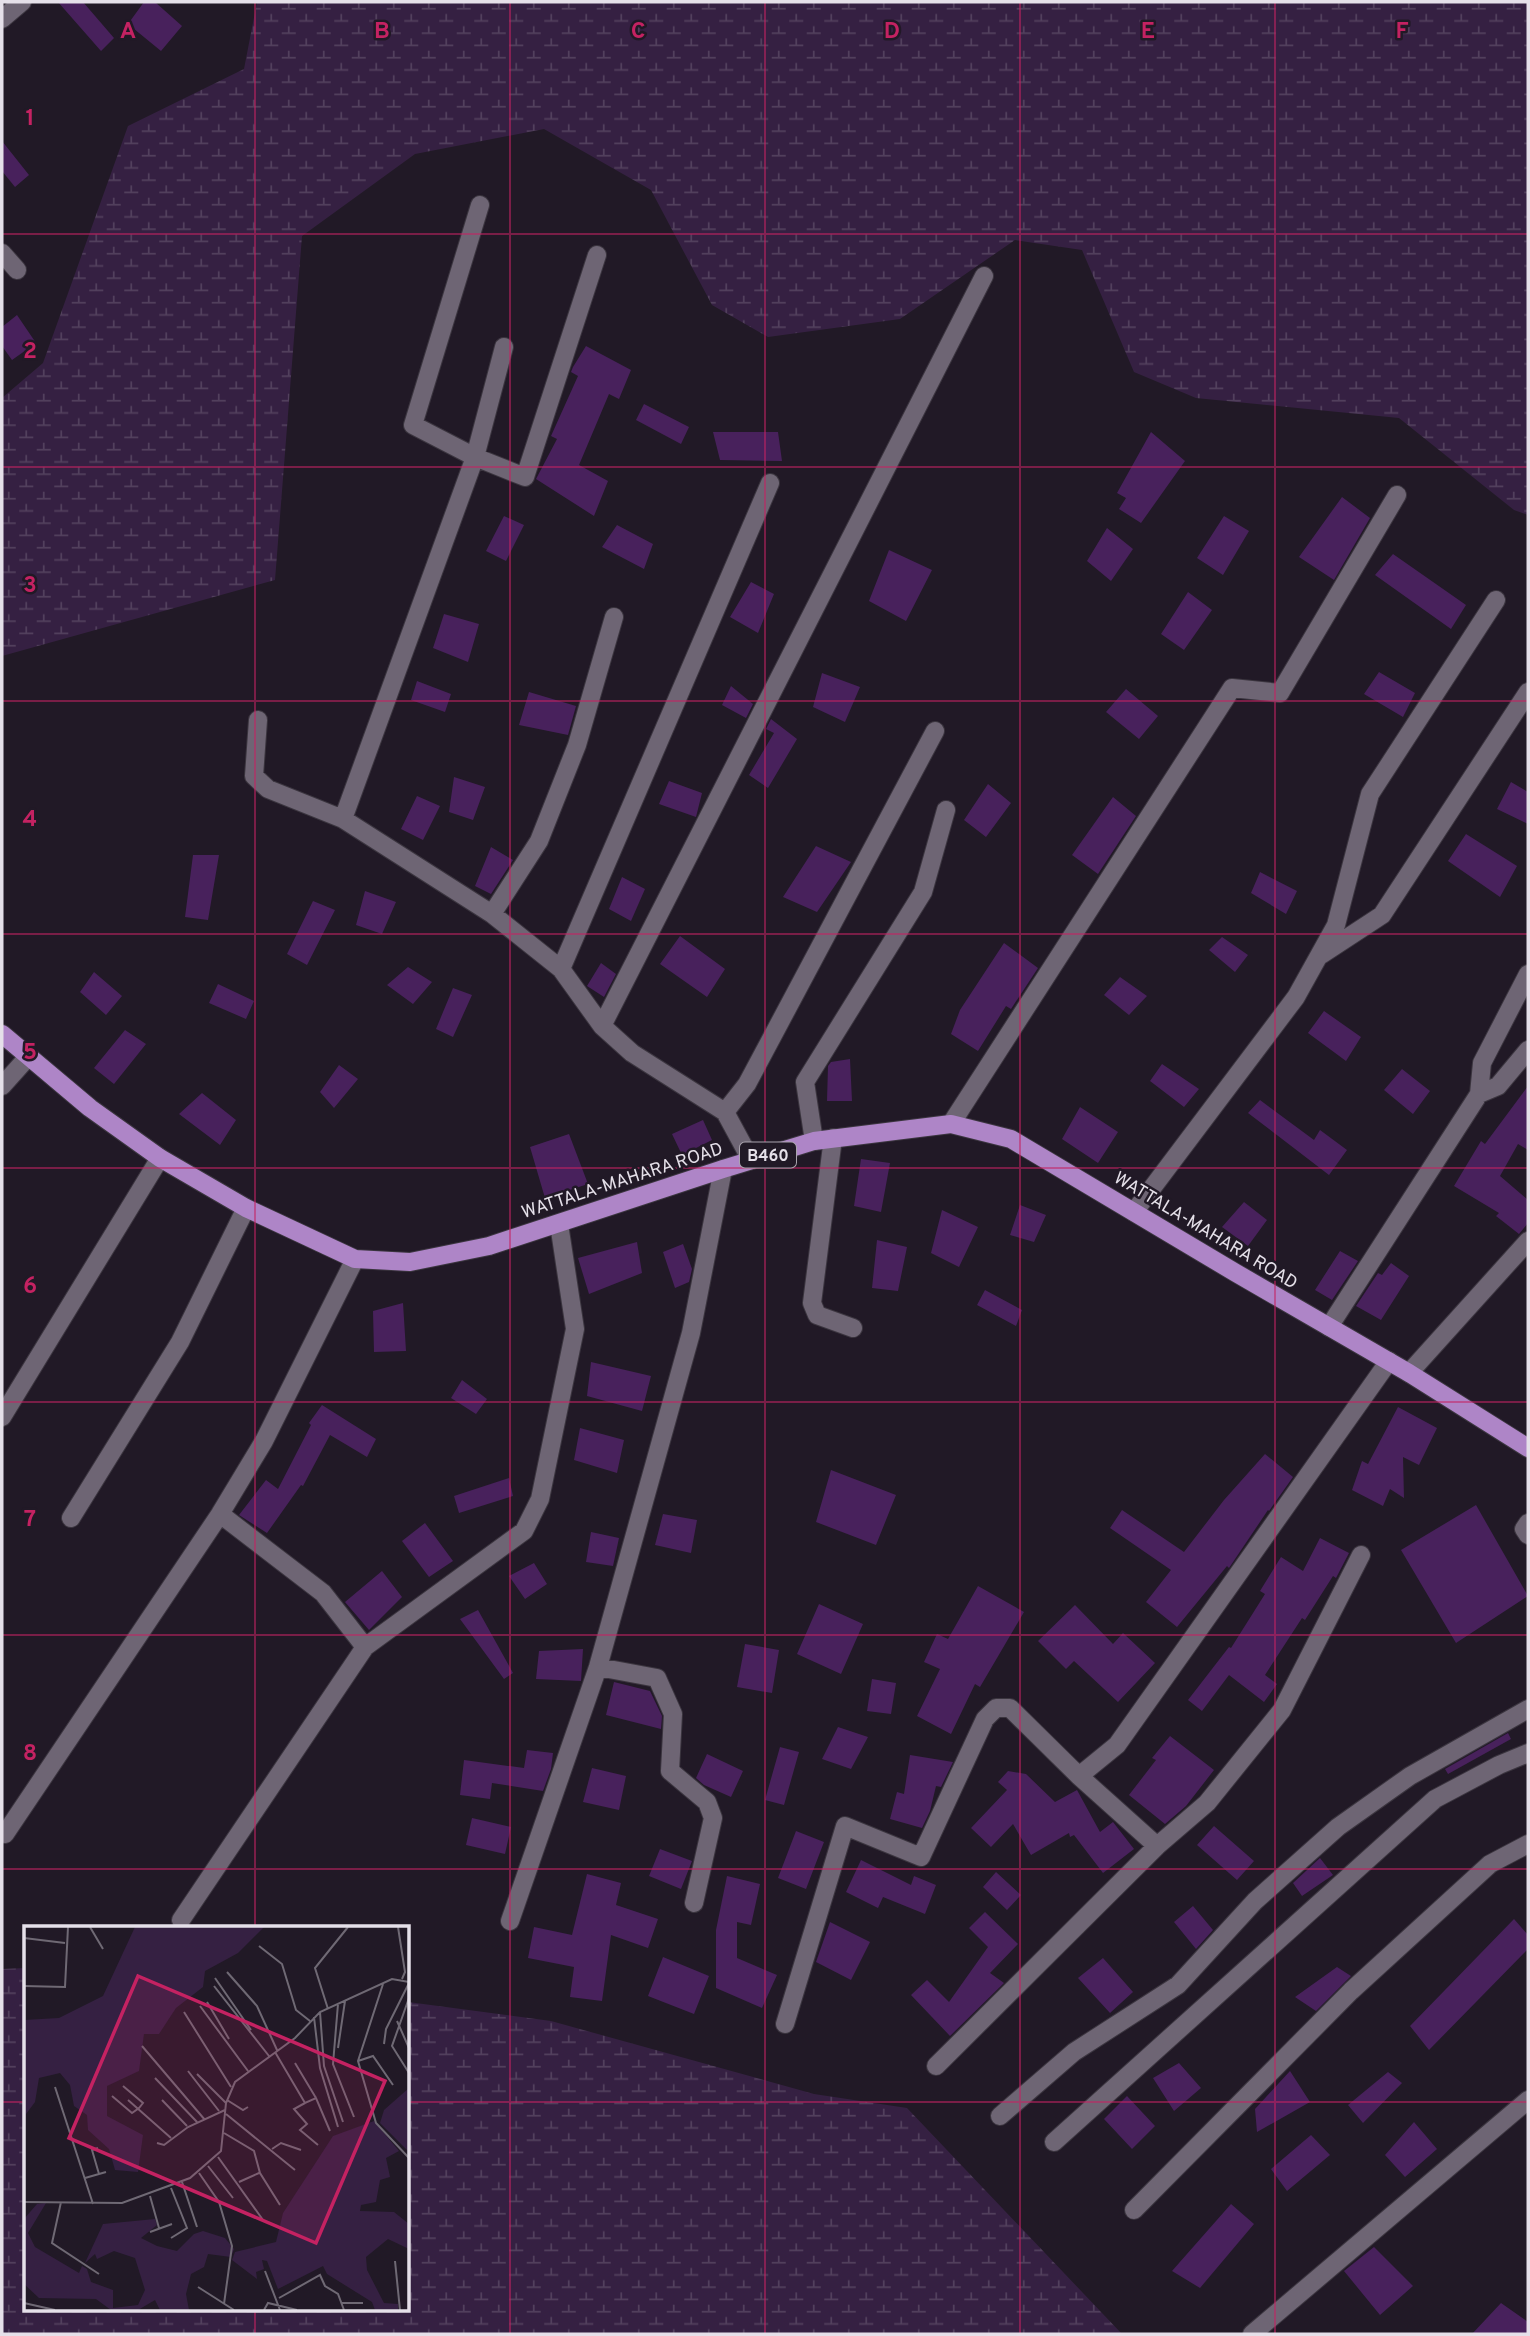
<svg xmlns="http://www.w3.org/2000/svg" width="1530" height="2336" viewBox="0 0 1530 2336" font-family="Overpass,sans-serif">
	<defs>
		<pattern id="wetland-marsh" width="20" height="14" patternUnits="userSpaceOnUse" patternTransform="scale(1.75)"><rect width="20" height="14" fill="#352042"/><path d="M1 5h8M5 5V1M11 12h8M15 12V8" fill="none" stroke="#52405d"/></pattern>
	</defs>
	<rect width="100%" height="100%" fill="#211926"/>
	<!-- wetland -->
	<path fill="url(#wetland-marsh)" d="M257 2H1528V515L1514 510 1399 418 1196 398 1134 372 1082 250 1015 240 900 319 768 337 712 305 651 190 544 129 415 154 302 236 275 580 2 656V398L43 363 128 126 244 69Z
		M26 1968V2310H408V2002L551 2021 814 2094 907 2108 1122 2334H2V1969Z"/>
	<!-- building -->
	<path fill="#48215c" d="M58 2H83L114 38 101 51Z
		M144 2H155L182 26 161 51 128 24Z
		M2 141 29 175 15 187 2 171Z
		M17 315 36 343 12 360 2 346V327Z
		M586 346 631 370 619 399 609 394 579 465 608 481 594 516 536 479 557 439 551 436 578 376 571 372 573 367Z
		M644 404 689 427 681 444 636 420Z
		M713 432H778L782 461 720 460Z
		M1151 432 1185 461 1141 523 1119 509 1126 498 1117 493Z
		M1342 497 1370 518 1334 580 1299 557Z
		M504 516 524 525 506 561 486 551Z
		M1224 516 1249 531 1223 575 1197 558Z
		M617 525 653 544 644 569 602 547Z
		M1107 528 1133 549 1111 581 1087 561Z
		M889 550 932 570 906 621 869 601Z
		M1393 554 1466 605 1451 629 1375 575Z
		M751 582 774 594 758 633 730 617Z
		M1188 592 1212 610 1184 650 1161 634Z
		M444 614 479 624 468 662 433 648Z
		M1379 672 1415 693 1403 717 1364 694Z
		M822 673 860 687 845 722 813 707Z
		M417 681 451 694 445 712 411 700Z
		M731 686 753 704 746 718 722 705Z
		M1126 689 1158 716 1139 739 1106 712Z
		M529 692 576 706 568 735 519 725Z
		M771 719 797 739 768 788 749 775 774 733 766 729Z
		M454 777 485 787 473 820 449 812Z
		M669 781 702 793 696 817 659 804Z
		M1511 782 1528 792V824L1497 809Z
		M988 784 1011 803 986 837 964 820Z
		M417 796 440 806 423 840 401 829Z
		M1113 797 1136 816 1098 874 1072 855Z
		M1466 834 1517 866 1500 897 1448 861Z
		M816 846 851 862 817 912 783 897Z
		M491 847 513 860 491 894 475 886Z
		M193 855H219L208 920 185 917Z
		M1260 872 1297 891 1286 914 1251 893Z
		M622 877 645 889 631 921 609 909Z
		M365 891 396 902 382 934 356 925Z
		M313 901 335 910 307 965 287 954Z
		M680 936 725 969 707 997 660 964Z
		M1222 937 1248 955 1235 972 1209 950Z
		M1004 943 1038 968 1011 1009 1006 1006 978 1051 951 1034 960 1010Z
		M601 963 616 974 604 997 587 986Z
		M408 967 432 982 413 1004 387 985Z
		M94 972 122 996 106 1015 80 992Z
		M1120 977 1147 996 1129 1015 1104 995Z
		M218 984 254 1001 246 1019 209 1003Z
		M453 988 472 995 453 1037 436 1029Z
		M1324 1011 1361 1037 1346 1061 1308 1033Z
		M125 1030 146 1044 114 1084 94 1068Z
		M850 1059 852 1101H827L828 1066 831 1062Z
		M1162 1064 1199 1089 1184 1107 1150 1081Z
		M339 1065 358 1079 334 1108 320 1092Z
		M1402 1069 1430 1091 1413 1114 1384 1090Z
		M1528 1086V1150L1518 1144 1500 1176 1528 1200V1223L1519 1234 1496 1216 1499 1213 1454 1186 1481 1141 1485 1144Z
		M202 1093 236 1120 220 1145 179 1114Z
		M1260 1100 1314 1140 1320 1130 1347 1150 1329 1175 1248 1113Z
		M1080 1107 1118 1132 1098 1163 1062 1139Z
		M703 1120 712 1140 682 1155 672 1134Z
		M569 1134 588 1184 545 1198 530 1147Z
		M861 1159 890 1163 881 1212 854 1206Z
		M1244 1202 1267 1220 1248 1246 1222 1227Z
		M1020 1205 1046 1215 1034 1242 1010 1235Z
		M942 1210 978 1227 959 1267 931 1253Z
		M877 1240 907 1247 898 1291 872 1288Z
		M637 1242 642 1273 589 1294 578 1258Z
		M683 1244 692 1269 689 1282 675 1288 663 1252Z
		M1340 1251 1358 1261 1332 1300 1315 1290Z
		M1391 1263 1409 1276 1381 1320 1356 1306 1378 1273 1382 1275Z
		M985 1290 1022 1310 1016 1326 977 1305Z
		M403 1303 406 1351 374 1352 373 1311Z
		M591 1362 651 1376 642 1411 587 1396Z
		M462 1380 487 1399 476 1414 451 1398Z
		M322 1405 376 1439 367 1457 330 1435 303 1486 301 1485 267 1533 239 1515 266 1480 278 1489 311 1425 309 1423Z
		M1398 1407 1437 1428 1419 1465 1403 1457 1404 1498 1390 1489 1383 1506 1352 1490 1362 1461 1368 1464Z
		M580 1428 624 1440 617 1473 574 1460Z
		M1265 1454 1293 1477 1269 1511 1268 1510 1229 1568 1227 1566 1177 1627 1146 1602 1171 1570 1110 1528 1122 1510 1184 1552 1224 1500Z
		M831 1470 896 1495 876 1545 816 1522Z
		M509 1478 513 1496 459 1513 454 1496Z
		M1476 1505 1528 1596 1456 1643 1401 1550Z
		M663 1514 697 1520 691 1553 655 1545Z
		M425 1523 453 1561 429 1577 402 1541Z
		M591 1532 619 1538 613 1566 586 1562Z
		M1320 1538 1349 1553 1336 1578 1333 1576 1305 1620 1302 1618 1265 1675 1277 1684 1264 1702 1229 1675 1202 1711 1188 1700 1229 1647 1231 1648 1265 1594 1260 1591 1281 1557 1303 1571Z
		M534 1563 547 1584 525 1599 509 1576Z
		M382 1571 402 1597 369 1630 345 1602Z
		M978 1586 1024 1612 980 1687 975 1684 951 1734 917 1716 940 1669 924 1662 937 1634 948 1639Z
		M819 1604 863 1624 841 1674 797 1654Z
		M1075 1605 1113 1644 1123 1633 1155 1663 1118 1702 1074 1661 1066 1669 1038 1641Z
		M478 1610 513 1673 504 1679 460 1619Z
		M745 1644 779 1650 772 1693 737 1687Z
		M583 1649 581 1681 536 1679 539 1651Z
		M872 1679 896 1683 891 1714 867 1711Z
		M614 1682 650 1691 662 1716 661 1729 606 1715Z
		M838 1727 868 1737 851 1769 822 1759Z
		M1508 1733 1511 1739 1448 1774 1445 1769Z
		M1170 1736 1214 1770 1186 1806 1165 1824 1129 1795 1156 1760 1152 1758Z
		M780 1747 799 1752 784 1805 765 1800Z
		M527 1750 553 1753 551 1769 543 1791 492 1783 490 1799 460 1795 464 1760 524 1768Z
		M707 1754 743 1771 731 1797 704 1785 696 1778Z
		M910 1755 953 1762 941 1787 936 1786 930 1811 922 1828 890 1819 897 1792 904 1794Z
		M592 1768 626 1776 619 1810 583 1802Z
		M1008 1771 1026 1774 1055 1802 1077 1790 1100 1832 1113 1822 1134 1849 1103 1873 1074 1835 1070 1837 1069 1833 1031 1855 1013 1824 991 1847 971 1828 1007 1790 998 1782Z
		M472 1818 511 1827 505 1854 466 1845Z
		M1214 1826 1254 1861 1237 1880 1197 1845Z
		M796 1831 824 1842 806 1889 778 1878Z
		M660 1849 692 1861 681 1889 649 1876Z
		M1320 1858 1333 1875 1302 1896 1293 1883Z
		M861 1860 911 1885 914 1876 936 1885 925 1914 883 1897 878 1908 846 1892Z
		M996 1872 1021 1895 1007 1910 983 1887Z
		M587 1874 621 1883 616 1905 658 1919 648 1948 611 1935 602 2001 570 1997 574 1967 528 1958 534 1927 572 1935Z
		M727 1876 760 1884 751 1925 737 1922V1958L777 1975 762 2008 716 1988V1930Z
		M1193 1906 1213 1930 1196 1949 1174 1922Z
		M985 1912 1018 1944 990 1973 1004 1983 950 2036 911 1995 927 1980 949 2002 988 1947 969 1928Z
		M1514 1919 1528 1935V1949L1429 2050 1410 2026Z
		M830 1922 870 1942 851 1980 816 1962Z
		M663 1957 709 1976 694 2014 648 1996Z
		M1103 1958 1133 1992 1110 2013 1078 1978Z
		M1337 1967 1351 1976 1316 2011 1295 1997Z
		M1179 2063 1201 2088 1174 2111 1153 2078Z
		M1290 2071 1310 2102 1257 2132 1255 2109Z
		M1388 2072 1402 2083 1363 2123 1348 2105Z
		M1127 2096 1155 2126 1132 2149 1104 2119Z
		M1414 2122 1437 2149 1405 2177 1385 2155Z
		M1311 2135 1330 2155 1287 2191 1271 2169Z
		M1231 2204 1254 2224 1200 2288 1172 2271Z
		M1374 2247 1413 2286 1380 2315 1344 2271Z
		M1501 2303 1528 2322V2334H1472Z"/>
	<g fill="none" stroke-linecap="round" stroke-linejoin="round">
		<defs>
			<path id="minor" d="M2 19 22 2
				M480 205 413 425 475 457 525 477 597 255
				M2 253 17 270
				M258 720 254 776 268 789 343 819 492 914 561 969 602 1026 632 1053 725 1112 751 1160
				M343 819 475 457 504 347
				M492 914 539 841 577 745 614 617
				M1321 955 1382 915 1528 692
				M561 969 770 483
				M602 1026 984 276
				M2 1086 28 1057
				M1479 1094 1498 1086 1528 1050
				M725 1112 747 1084 935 731
				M951 1124 1232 688 1280 693 1397 495
				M833 1138 812 1303 817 1315 853 1328
				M814 1141 805 1082 923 892 946 810
				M1134 1212 1296 997 1336 925 1370 794 1496 600
				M1329 1327 1479 1094 1482 1063 1528 974
				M1409 1373 1528 1241
				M2 1417 160 1158
				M220 1514 323 1593 365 1647
				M71 1518 180 1342 246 1208
				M1528 1523 1524 1529 1528 1535
				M598 1667 657 1678 673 1714 670 1771 707 1802 713 1818 694 1903
				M5 1834 220 1514 264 1441 355 1259
				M1157 1846 1207 1803 1282 1710 1361 1555
				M181 1920 365 1647 524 1531 540 1499 575 1329 559 1224
				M510 1921 598 1667 691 1333 723 1169
				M785 2024 845 1826 921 1857 985 1719 996 1708H1010L1079 1776
				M936 2066 1157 1846 1079 1776 1117 1745 1389 1361
				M1000 2116 1074 2052 1178 1985 1255 1901 1338 1827 1410 1776 1528 1709
				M1054 2142 1435 1799 1499 1765 1528 1753
				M1134 2210 1351 1991 1490 1864 1528 1844
				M1252 2334 1528 2100"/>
			<path id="major" d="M2 1034 90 1108 160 1158 246 1208 355 1259 410 1262 489 1246 723 1169 814 1141 951 1124 1011 1139 1236 1273 1409 1373 1528 1448"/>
		</defs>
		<!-- minor casing -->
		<use href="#minor" stroke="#3b353f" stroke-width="20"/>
		<!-- major casing -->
		<use href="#major" stroke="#3b353f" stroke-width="20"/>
		<!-- minor -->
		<use href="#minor" stroke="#6e6574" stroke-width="18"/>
		<!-- major -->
		<use href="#major" stroke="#ae85c7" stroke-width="18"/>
	</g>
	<!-- grid -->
	<path fill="none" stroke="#c42262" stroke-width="2" stroke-opacity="0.55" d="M255 2V1928M510 2V2334M765 2V2334M1020 2V2334M1275 2V2334M2 234H1528M2 467H1528M2 701H1528M2 934H1528M2 1168H1528M2 1402H1528M2 1635H1528M2 1869H1528M2 2102H26M408 2102H1528M255 2310V2334"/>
	<g text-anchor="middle" stroke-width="5" stroke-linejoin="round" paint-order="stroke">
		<!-- shield labels -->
		<rect fill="#211926" stroke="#aaa4ae" stroke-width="2" x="740" y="1142.5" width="56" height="25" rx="5"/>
		<g font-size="16" font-weight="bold" fill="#e5e0e9">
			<text x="768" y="1161">B460</text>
		</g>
		<!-- street labels -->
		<g font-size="18" fill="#e5e0e9" stroke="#211926">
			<text transform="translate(622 1180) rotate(-18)" y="6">WATTALA-MAHARA ROAD</text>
			<text transform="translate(1206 1230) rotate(31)" y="6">WATTALA-MAHARA ROAD</text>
		</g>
	</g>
	<!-- overview -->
	<g transform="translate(24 1926)">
		<rect width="385" height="385" fill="#211926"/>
		<path d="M111 1H240L214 27 181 45 179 61 152 82 135 108H120L115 145 83 160V190L119 209 114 246 91 244 85 223 64 204 63 189 50 180 46 159 36 147 15 152 11 176 2 188 0 212V94L35 92 79 70ZM385 162V226L356 197 360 184ZM350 195 375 225 362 232 366 251 356 254 352 276 337 279 336 285 370 286 385 298V323L364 313 342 331 343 344 360 377 374 378V384H351L348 376 303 348 299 340 254 363 243 335 238 334 240 343 232 346 233 353 208 334 211 326 252 316 259 287 309 210ZM22 277 4 307 11 321 55 347 58 340 63 343 67 356 89 364V382L114 379 121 364 111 332 90 325 73 333 71 328 61 337 79 298 131 293 133 299 117 312 133 320 153 325 170 308 179 305 201 312 210 323 207 331 184 328 180 341 167 348 162 368 165 384H136L131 374 114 384H87L72 373 15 372 0 358V293L13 278Z" fill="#352042"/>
		<path fill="none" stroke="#6f6974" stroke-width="2" d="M66 1 79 23M374 1 381 46 378 53M0 12 41 17M235 20 258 38 272 84 286 95M203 46 233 80 253 124M191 52 227 104M359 58 334 135 352 197 385 232M0 60 41 61 44 1M190 60 245 130M385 72 368 120 385 147M183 76 205 113M314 78 309 138 330 191M176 80 224 145M304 83 291 42 324 1M160 86 207 161M296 86 300 140 319 196M290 91 296 142 314 201M373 95 385 122M360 118 362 103 385 57M118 120 181 194M314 122 321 75M251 126 281 177 292 172 306 205M334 135 349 130 369 159M271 137 292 172M164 145 195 185M173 148 202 177M131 152 173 196M31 161 69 278M88 170 108 187 115 182 119 177 99 160M104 174 147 212M138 174 163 200M203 174 219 184 224 181M281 177 270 183 283 198 276 204 294 219M202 188 271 244M200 207 230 225 236 247 256 279M133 217 140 219 164 201 201 184M74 222 68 224 75 248M248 223 257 217 277 224M194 231 239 294M184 240 209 272M175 247 195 276 208 320 200 378M61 252 82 246M158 256 173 301M215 256 235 247M147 262 163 302 147 312M126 270 135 302M0 276 98 277 166 252 197 225 202 177 211 156 271 112 296 86 368 53 385 56M37 276 28 317 75 348M126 306 148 298M371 335 376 384M241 345 256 384M174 361 210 384M255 372 296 349 301 360 314 368 320 384M0 377 31 384M317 377H339M240 384 244 377 273 384"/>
		<path fill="#c42262" fill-opacity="0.15" stroke="#c42262" stroke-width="3.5" d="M114 50 361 155 292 317 45 212Z"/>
		<rect width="385" height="385" fill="none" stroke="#e5e0e9" stroke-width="3.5"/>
	</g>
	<g font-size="23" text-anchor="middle" font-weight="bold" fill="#c42262" stroke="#211926" stroke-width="5" stroke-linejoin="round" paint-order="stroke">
		<text x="128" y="38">A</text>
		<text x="382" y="38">B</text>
		<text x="638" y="38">C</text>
		<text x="892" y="38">D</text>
		<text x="1148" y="38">E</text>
		<text x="1402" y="38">F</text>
		<text x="30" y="125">1</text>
		<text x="30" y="358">2</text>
		<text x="30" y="592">3</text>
		<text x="30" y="826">4</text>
		<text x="30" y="1059">5</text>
		<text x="30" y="1293">6</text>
		<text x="30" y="1526">7</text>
		<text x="30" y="1760">8</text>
	</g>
	<!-- border -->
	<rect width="1530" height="2336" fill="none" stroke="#e5e0e9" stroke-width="7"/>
</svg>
